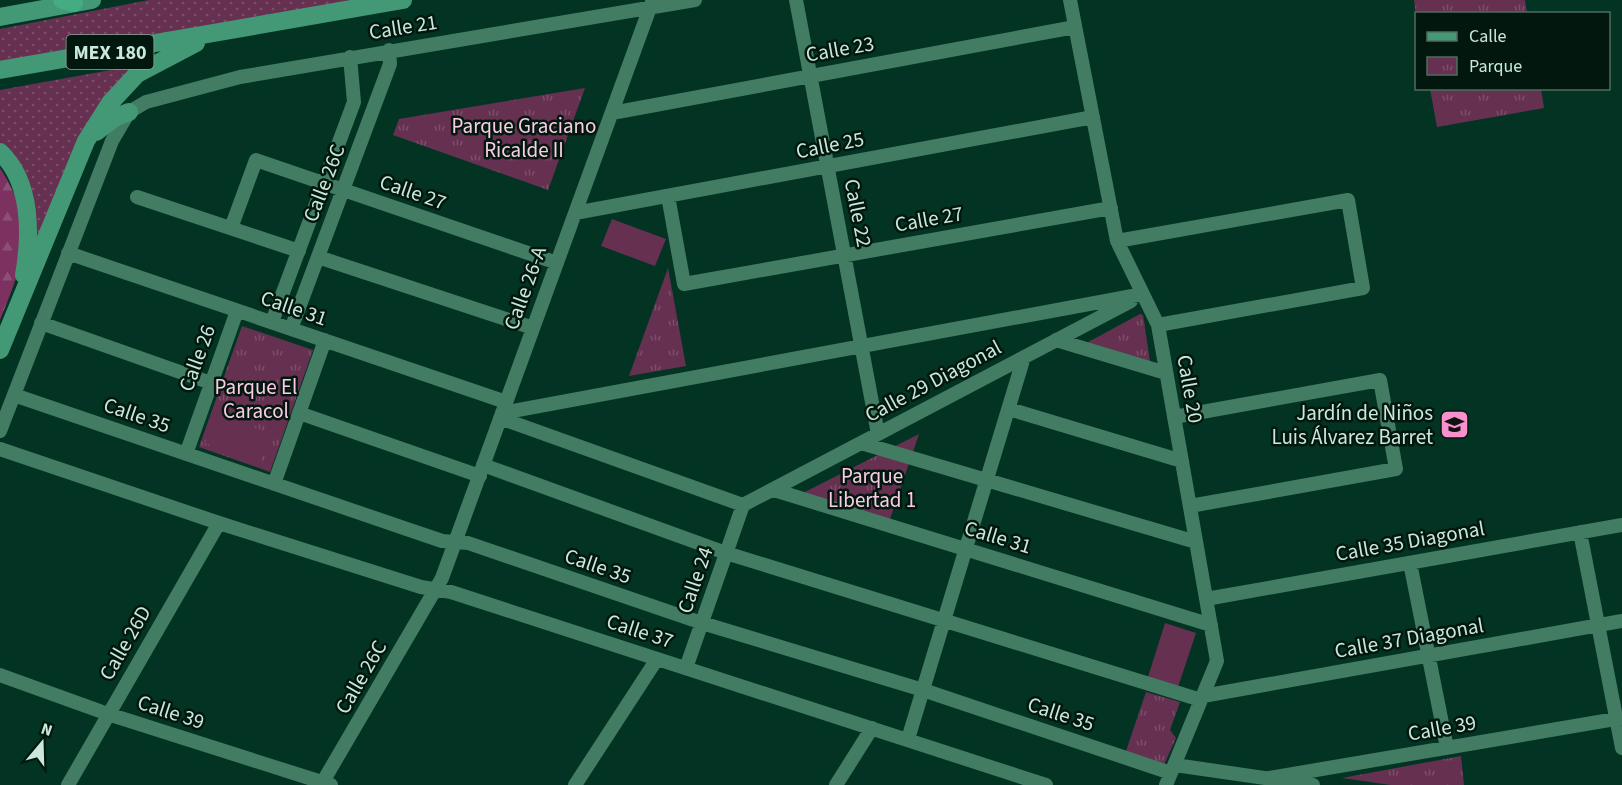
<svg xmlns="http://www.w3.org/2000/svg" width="1622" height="785" viewBox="0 0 1622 785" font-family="'Source Sans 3',sans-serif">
	<defs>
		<pattern id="grass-dots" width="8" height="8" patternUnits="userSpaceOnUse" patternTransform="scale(1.5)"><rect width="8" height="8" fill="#663051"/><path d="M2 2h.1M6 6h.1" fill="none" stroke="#7b4e69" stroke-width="1.8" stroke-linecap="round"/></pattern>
		<pattern id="forest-firs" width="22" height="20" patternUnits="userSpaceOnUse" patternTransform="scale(1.5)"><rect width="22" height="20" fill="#7c3160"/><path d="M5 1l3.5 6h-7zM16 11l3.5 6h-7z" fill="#8d4f76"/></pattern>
		<pattern id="park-tufts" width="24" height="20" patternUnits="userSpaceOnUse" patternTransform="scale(1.5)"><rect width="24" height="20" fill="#663051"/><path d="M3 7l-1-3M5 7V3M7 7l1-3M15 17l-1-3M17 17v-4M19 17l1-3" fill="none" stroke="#7b4e69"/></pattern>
	</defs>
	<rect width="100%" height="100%" fill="#033423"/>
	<!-- grass -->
	<path fill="url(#grass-dots)" d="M149 0H362L0 65V29Z
		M144 64 133 71 36 250 34 203 9 153 0 142V90Z"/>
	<!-- forest -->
	<path fill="url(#forest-firs)" d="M0 168C13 188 25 214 25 238 24 262 9 298 0 320Z"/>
	<!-- park -->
	<path fill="url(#park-tufts)" d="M1414 0H1525L1527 13 1416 15Z
		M585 88 548 190 393 135 399 119Z
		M1430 89H1541L1544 108 1437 127Z
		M668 268 686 366 629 376Z
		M1140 314 1143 315 1151 368 1079 347Z
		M242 326 313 350 270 472 199 447Z
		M919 434 889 522 801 494Z
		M1146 692 1180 702 1170 730 1176 738 1163 767 1125 754Z
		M1461 756 1464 785H1391L1342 778Z"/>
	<!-- pitch -->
	<path fill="#663051" d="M612 219 666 239 655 266 601 246Z
		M215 414 270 433 260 462 205 443Z
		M1165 623 1196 633 1177 690 1147 680Z"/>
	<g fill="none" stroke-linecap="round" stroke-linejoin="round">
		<!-- street -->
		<path stroke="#427c63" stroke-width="14" d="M796 0 878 434
			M1070 0 1117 241 1158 325 1217 661 1166 785
			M612 113 1075 27
			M668 196 684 284 1111 208
			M137 197 299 251
			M575 213 1093 117
			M231 228 256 160 557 263
			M1117 241 1348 200 1363 288 1158 325
			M68 253 506 402
			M318 257 533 328
			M272 322 354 102 350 57
			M41 323 211 383
			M291 329 390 64 389 50
			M1056 340 1166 373
			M14 395 442 541 468 543 702 623 923 690 1171 773
			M1009 409 1182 461
			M299 413 480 476
			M502 413 1143 294
			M1174 417 1380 380 1396 469 1190 506
			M500 418 743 505
			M0 431 112 141 129 112 146 102 240 77 695 0
			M861 443 1196 542
			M0 449 219 523 421 587 451 592 1046 785
			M186 454 237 311
			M483 465 726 553 1201 700
			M274 484 325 340
			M774 490 1211 625
			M743 505 1131 301
			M1580 532 1622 748
			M1410 563 1447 748
			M1206 599 1622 525
			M686 668 743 505
			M0 675 108 714 331 785
			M1203 696 1622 621
			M908 739 1024 357
			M1175 765 1313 785
			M1269 778 1622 718
			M68 785 219 523
			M321 785 442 578 652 2
			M575 785 657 659
			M836 785 872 728"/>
		<!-- primary -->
		<path stroke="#439876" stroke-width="18" d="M0 17 92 0
			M0 70 403 0
			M96 132 116 117 129 112
			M0 152C32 182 31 235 24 275
			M0 350 86 141 110 103 137 74 196 43"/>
		<!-- highway -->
		<path stroke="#44ab83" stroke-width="18" d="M62 0 74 3"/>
	</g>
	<!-- icons -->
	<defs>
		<symbol id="school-square" viewBox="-11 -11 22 22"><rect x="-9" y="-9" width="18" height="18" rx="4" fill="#f790cd" stroke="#02180f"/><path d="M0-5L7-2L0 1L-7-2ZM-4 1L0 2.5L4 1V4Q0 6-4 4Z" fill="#111"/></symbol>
	</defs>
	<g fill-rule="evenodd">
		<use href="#school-square" x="1438" y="408" width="33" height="33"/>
	</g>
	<g text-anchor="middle" stroke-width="5" stroke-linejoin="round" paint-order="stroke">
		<!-- shield labels -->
		<rect fill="#02180f" stroke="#8faa9d" stroke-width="1.5" x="66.5" y="35" width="87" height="34" rx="4.5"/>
		<g font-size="20" font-weight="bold" fill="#cbe8da">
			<text x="110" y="59">MEX 180</text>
		</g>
		<!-- street labels -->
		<g font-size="21" fill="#cbe8da" stroke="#02180f">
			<text transform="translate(403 27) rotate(-9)" y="7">Calle 21</text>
			<text transform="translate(840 49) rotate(-10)" y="7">Calle 23</text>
			<text transform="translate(830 145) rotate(-11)" y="7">Calle 25</text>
			<text transform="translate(324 183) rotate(-69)" y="7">Calle 26C</text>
			<text transform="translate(413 192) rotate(19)" y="7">Calle 27</text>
			<text transform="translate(858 213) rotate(79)" y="7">Calle 22</text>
			<text transform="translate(929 219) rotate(-10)" y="7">Calle 27</text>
			<text transform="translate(525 288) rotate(-70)" y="7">Calle 26-A</text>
			<text transform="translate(294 308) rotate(19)" y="7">Calle 31</text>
			<text transform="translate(197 358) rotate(-70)" y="7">Calle 26</text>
			<text transform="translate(933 381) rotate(-28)" y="7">Calle 29 Diagonal</text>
			<text transform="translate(1190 389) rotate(80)" y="7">Calle 20</text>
			<text transform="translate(137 415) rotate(19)" y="7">Calle 35</text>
			<text transform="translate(998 537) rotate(17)" y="7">Calle 31</text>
			<text transform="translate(1410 541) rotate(-10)" y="7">Calle 35 Diagonal</text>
			<text transform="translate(598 566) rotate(19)" y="7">Calle 35</text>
			<text transform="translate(695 580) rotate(-71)" y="7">Calle 24</text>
			<text transform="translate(640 631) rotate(18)" y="7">Calle 37</text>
			<text transform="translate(1409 638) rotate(-10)" y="7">Calle 37 Diagonal</text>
			<text transform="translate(125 643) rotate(-60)" y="7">Calle 26D</text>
			<text transform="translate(361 677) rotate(-60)" y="7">Calle 26C</text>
			<text transform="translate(171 712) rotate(18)" y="7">Calle 39</text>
			<text transform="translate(1061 714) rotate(18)" y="7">Calle 35</text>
			<text transform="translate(1442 728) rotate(-10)" y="7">Calle 39</text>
		</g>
		<!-- park labels -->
		<g font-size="21" fill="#facde5" stroke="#02180f">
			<text x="524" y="133">Parque Graciano<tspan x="524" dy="24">Ricalde II</tspan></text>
			<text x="256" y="394">Parque El<tspan x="256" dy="24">Caracol</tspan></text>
			<text x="872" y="483">Parque<tspan x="872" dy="24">Libertad 1</tspan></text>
		</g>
		<!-- poi labels -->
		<g font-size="21" fill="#cbe8da" stroke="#02180f" text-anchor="end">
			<text x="1433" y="420">Jardín de Niños<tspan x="1433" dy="24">Luis Álvarez Barret</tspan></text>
		</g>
	</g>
	<!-- legend -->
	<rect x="1415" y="12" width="195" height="78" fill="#02180f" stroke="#526b60" stroke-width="1.5"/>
	<rect x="1427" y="32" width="30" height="9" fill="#439876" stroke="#526b60" stroke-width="1.5"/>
	<text x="1469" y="42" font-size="18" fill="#cbe8da">Calle</text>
	<rect x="1427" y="57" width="30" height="18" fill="url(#park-tufts)" stroke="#526b60" stroke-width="1.5"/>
	<text x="1469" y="72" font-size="18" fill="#cbe8da">Parque</text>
	<!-- north arrow -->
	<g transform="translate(42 743) rotate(19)" stroke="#02180f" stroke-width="4.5" paint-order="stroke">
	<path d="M0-4.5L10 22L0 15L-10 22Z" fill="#cbe8da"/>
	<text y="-9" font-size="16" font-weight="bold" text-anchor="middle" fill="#cbe8da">N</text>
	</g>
</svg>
